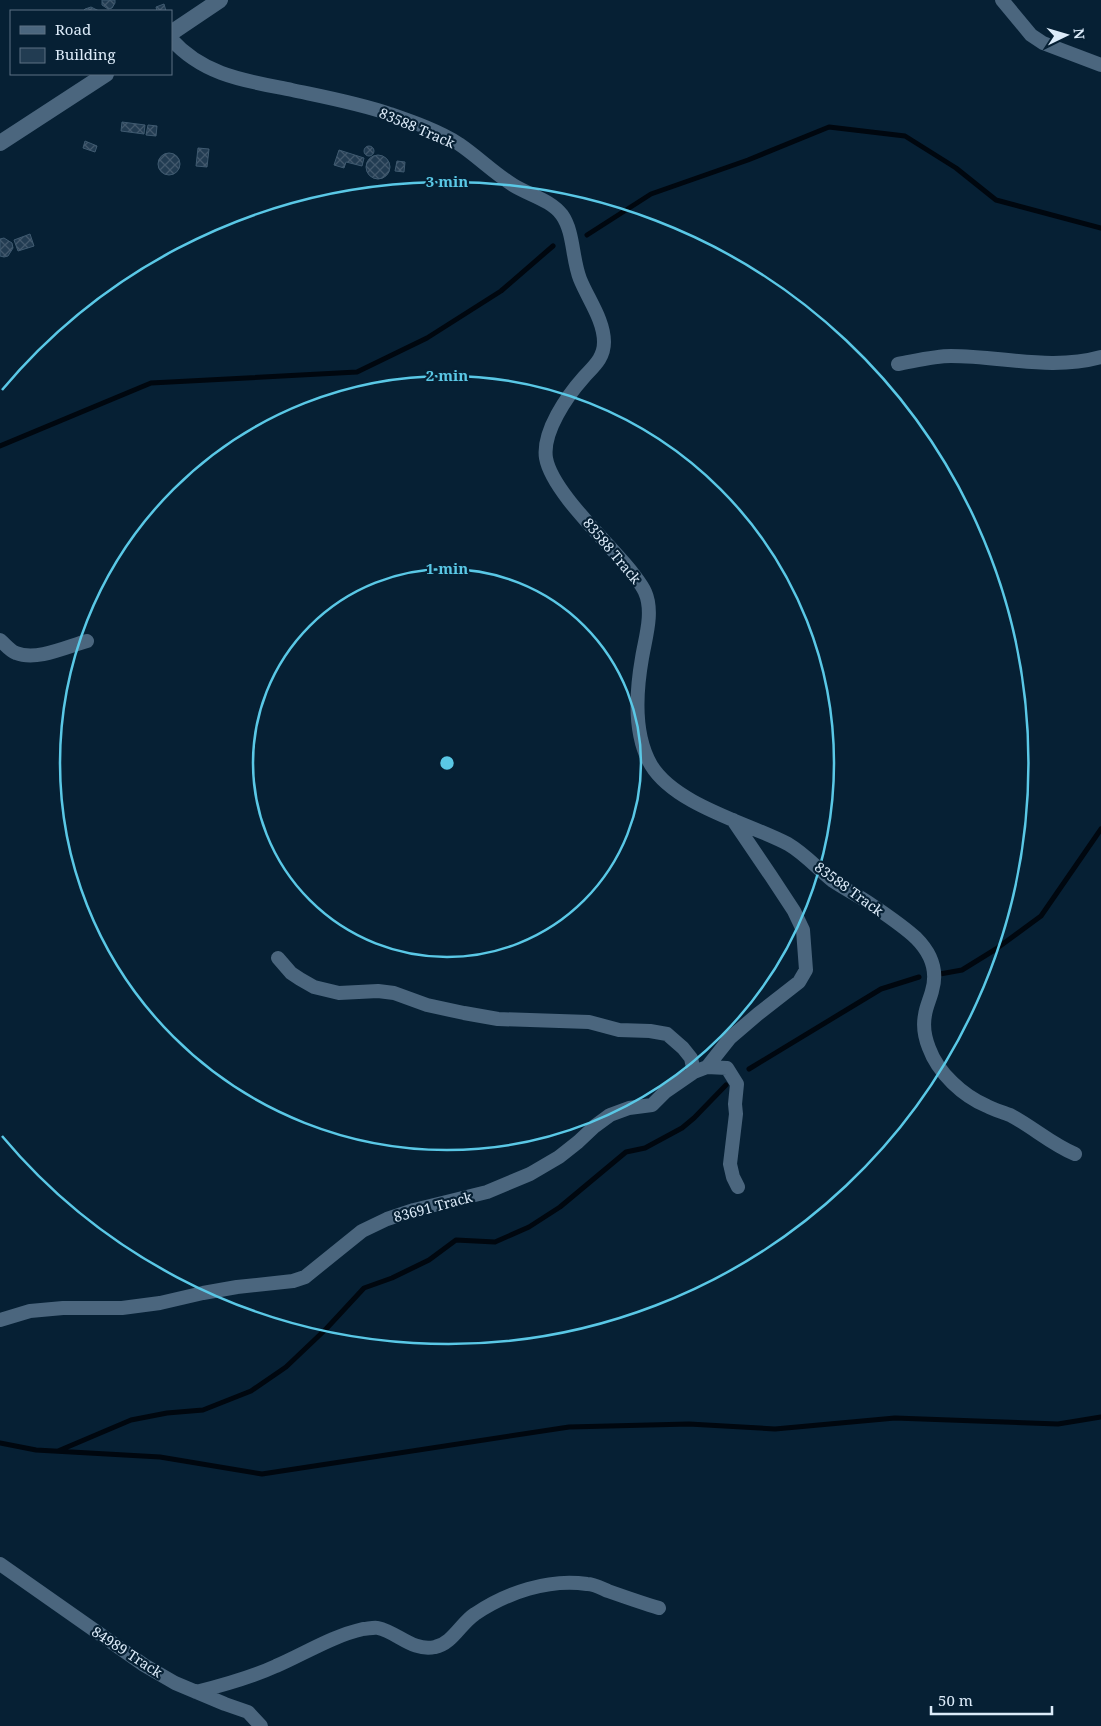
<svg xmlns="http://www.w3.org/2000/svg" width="1101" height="1726" viewBox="0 0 1101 1726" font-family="'Noto Serif',serif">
	<defs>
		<pattern id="building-cross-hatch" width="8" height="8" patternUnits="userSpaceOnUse" patternTransform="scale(1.25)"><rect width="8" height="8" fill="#223c52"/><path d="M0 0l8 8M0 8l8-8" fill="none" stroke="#42586c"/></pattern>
	</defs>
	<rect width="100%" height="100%" fill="#062034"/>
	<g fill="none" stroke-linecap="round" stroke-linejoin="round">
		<!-- stream -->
		<path stroke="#00070f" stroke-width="5" d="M587 235 651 194 748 160 829 127 905 136 956 168 996 200 1101 228
			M0 446 151 383 357 372 427 338 501 291 553 246
			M940 974 962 970 996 949 1041 916 1101 829
			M749 1069 881 989 919 977
			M0 1443 36 1450 160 1457 262 1474 569 1427 689 1424 775 1429 895 1418 1058 1424 1101 1417
			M58 1451 131 1420 167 1413 203 1410 251 1391 286 1367 326 1329 364 1288 392 1278 429 1260 456 1240 495 1242 529 1227 560 1207 626 1152 645 1148 682 1128 694 1118 726 1085"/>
	</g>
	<!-- building -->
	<path fill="url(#building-cross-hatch)" stroke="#3f5a70" d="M102 0H115V3L112 8 108 9 102 5Z
		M164 4 166 11H157L156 7Z
		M91 7 99 11H83L85 9Z
		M122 122 145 125 144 134 121 131Z
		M148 125 157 126 156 136 146 135Z
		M85 141 97 146 95 152 83 148Z
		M364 151a5 5 0 1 1 10 0a5 5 0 1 1-10 0Z
		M198 148 209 149 207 167 196 166Z
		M339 150 364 158 362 166 346 162 344 168 334 165Z
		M158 164a11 11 0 1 1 22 0a11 11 0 1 1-22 0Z
		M366 167a12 12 0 1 1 24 0a12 12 0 1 1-24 0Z
		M397 161 405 162 404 172 395 171Z
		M30 234 34 246 18 251 14 240Z
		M4 238 12 243 13 248 8 256 4 257 0 256V239Z"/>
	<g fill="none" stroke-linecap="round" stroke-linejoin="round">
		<!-- minor -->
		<path stroke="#4b667e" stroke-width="14" d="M1002 0 1031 35 1043 43 1101 65
			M171 39C204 76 247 81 292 90 325 97 358 103 390 114 413 122 439 131 459 144 478 157 494 173 513 185 529 195 551 200 562 215 574 232 572 259 580 279 588 299 604 320 604 342 604 358 594 366 584 377 567 396 542 432 546 458 552 492 609 543 631 571 636 578 642 585 645 592 654 612 645 639 642 658 636 692 633 734 651 765 675 805 748 823 788 844 805 854 818 869 833 881 845 889 857 895 869 903 885 914 902 925 916 938 931 953 938 971 932 991 930 999 926 1007 925 1015 923 1025 925 1038 929 1048 938 1073 963 1096 987 1106 994 1110 1003 1112 1010 1115 1033 1127 1051 1144 1075 1154
			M898 364C915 361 934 356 951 356 1002 356 1051 371 1101 357
			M0 640C5 644 10 651 16 653 37 661 66 647 87 641
			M278 958 291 973 300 979 314 987 339 993 378 991 394 993 427 1005 464 1013 498 1019 589 1022 619 1030 650 1031 667 1034 683 1048 691 1058 694 1072
			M707 1067 730 1038 758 1014 799 982 806 970 803 930 794 911 771 876 733 820
			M0 1320 30 1311 63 1308H122L160 1303 203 1293 237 1287 293 1281 305 1277 362 1231 387 1219 414 1210 487 1192 530 1174 559 1157 578 1142 595 1126 610 1115 629 1108 652 1105 665 1092 694 1072 707 1067 727 1068 737 1084 735 1104 736 1114 730 1164 733 1177 738 1187
			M0 1564 144 1665 175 1683 225 1704 248 1712 261 1726
			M196 1692C224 1685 250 1678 276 1666 304 1654 332 1636 363 1629 367 1629 374 1627 378 1628 397 1632 413 1652 435 1647 452 1644 461 1623 475 1614 506 1593 549 1578 587 1584 594 1584 601 1588 608 1591 625 1597 642 1603 659 1608"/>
		<!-- tertiary -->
		<path stroke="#4b667e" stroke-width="16" d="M171 33 220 0
			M0 143 106 74"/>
	</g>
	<!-- distance rings -->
	<g fill="none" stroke="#5ac8e6" stroke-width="2.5">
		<circle cx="447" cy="763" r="194"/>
		<circle cx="447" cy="763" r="387"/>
		<path d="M2 390A581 581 0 1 1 2 1136"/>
	</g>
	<g text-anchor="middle" stroke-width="4.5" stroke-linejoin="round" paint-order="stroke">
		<!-- street labels -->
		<g font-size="14" fill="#dcebf9" stroke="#062034">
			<text transform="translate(417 128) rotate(23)" y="5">83588 Track</text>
			<text transform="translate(612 551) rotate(50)" y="5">83588 Track</text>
			<text transform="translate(849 889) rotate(36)" y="5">83588 Track</text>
			<text transform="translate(433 1207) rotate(-15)" y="5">83691 Track</text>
			<text transform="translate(127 1652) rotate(33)" y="5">84989 Track</text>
		</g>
	</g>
	<circle cx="447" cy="763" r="8" fill="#5ac8e6" stroke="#062034" stroke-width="2.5"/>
	<g font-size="15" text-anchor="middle" font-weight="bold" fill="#5ac8e6" stroke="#062034" stroke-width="4.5" stroke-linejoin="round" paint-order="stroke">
		<text x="447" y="187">3 min</text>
		<text x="447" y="381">2 min</text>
		<text x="447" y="574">1 min</text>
	</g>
	<!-- legend -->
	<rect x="10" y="10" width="162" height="65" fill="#062034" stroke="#5c7183"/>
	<rect x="20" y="26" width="25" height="8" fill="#4b667e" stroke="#5c7183"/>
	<text x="55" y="35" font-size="15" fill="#dcebf9">Road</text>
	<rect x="20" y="48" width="25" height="15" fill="#223c52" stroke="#5c7183"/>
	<text x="55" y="60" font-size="15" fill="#dcebf9">Building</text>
	<!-- north arrow -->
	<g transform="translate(1066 35) rotate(85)" stroke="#062034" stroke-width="4" paint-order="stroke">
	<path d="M0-4L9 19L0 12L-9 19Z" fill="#dcebf9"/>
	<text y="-8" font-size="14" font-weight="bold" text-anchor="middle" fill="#dcebf9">N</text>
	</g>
	<!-- scale -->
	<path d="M931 1706v8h121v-8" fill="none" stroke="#dcebf9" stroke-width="2.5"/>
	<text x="938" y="1706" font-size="15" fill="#dcebf9" stroke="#062034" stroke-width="4" paint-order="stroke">50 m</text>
</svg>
